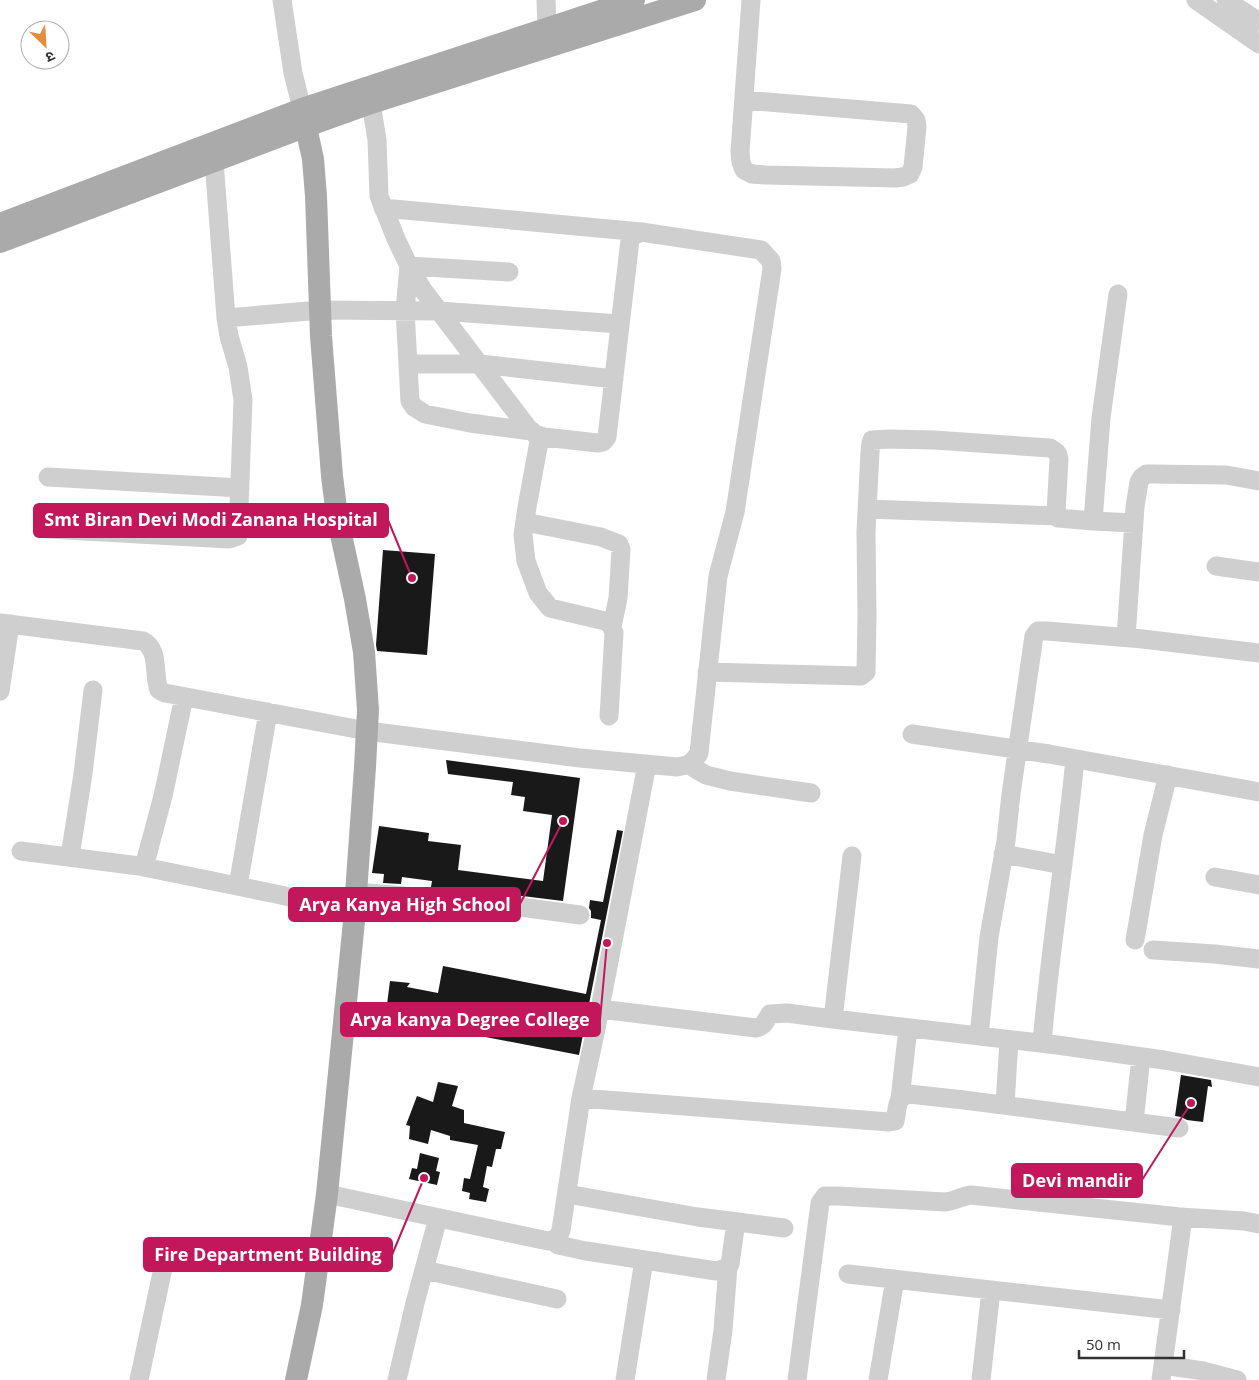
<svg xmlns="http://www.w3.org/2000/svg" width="1259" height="1380" viewBox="0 0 1259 1380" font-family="'Open Sans','Noto Sans Devanagari',sans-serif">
	<rect width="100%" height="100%" fill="#fff"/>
	<!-- building -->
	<path fill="#191919" d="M383 550 435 554 427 655 377 651 376 645Z
		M446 760 580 778 563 901 491 892 431 887 432 881 402 877 401 884 383 883 384 874 372 873 379 826 429 833 428 841 461 845 458 870 543 881 552 815 523 811 525 797 511 795 513 782 448 774Z
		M617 830 623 831 579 1055 403 1021 386 1012 390 981 410 983 407 987 438 993 443 966 586 994 601 920 591 918V911L589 908 590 900 603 902Z
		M1181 1075 1211 1080 1212 1087 1208 1086 1203 1122 1187 1120 1181 1117 1175 1116Z
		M438 1082 458 1086 452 1106 464 1110V1123L505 1132 501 1149H496L492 1167 487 1166 483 1187 489 1189 486 1202 469 1199 470 1193 462 1191 464 1178 470 1179 478 1145 450 1140V1136L431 1130 428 1144 409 1139 410 1126 406 1125 417 1096 433 1102Z
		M420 1153 439 1158 436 1171 440 1172 437 1185 409 1179 412 1168 417 1169Z"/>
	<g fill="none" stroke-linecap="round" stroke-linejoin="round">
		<!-- minor -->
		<path stroke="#cfcfcf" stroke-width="19" d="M282 0 293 73 302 109
			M546 0 547 29 549 41
			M1196 0 1259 44
			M1226 0 1259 22
			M744 100 911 114 916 120 917 127 913 167 910 174 903 177 895 178 766 175 752 174 744 170 741 162 740 152 751 0
			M214 161 226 318 229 336 238 367 243 400 239 508 240 511 247 514 337 516
			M383 208 641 232
			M509 272 409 266 405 310 410 401 414 407 425 414 470 423 531 431
			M226 318 321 310 439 311 620 324
			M408 364H480L614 379
			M540 436 527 507 523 535 526 561 538 593 550 608 605 621C611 624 612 627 614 633L609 716
			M48 477 240 488
			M867 509 1057 516
			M1093 521 1101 418 1118 294
			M525 522 601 537 619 544 621 550 618 598 612 627
			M48 529 229 539 238 536 243 514
			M1216 566 1259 572
			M0 623 143 641C160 650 153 675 159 690L165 693 367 731 580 758 677 767C689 765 693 763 699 753L718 576 735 512 772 269 771 261 761 250 641 232 633 236 630 240 607 437 603 442 598 443 544 437 535 434 528 428 423 290 409 266 396 239 379 196 377 140 371 103
			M1126 637 1135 507 1139 482 1142 477 1146 474H1152L1226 475 1259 481
			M707 672 861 676 866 672 867 616 866 532 870 452 871 443 872 440 889 439 934 440 1050 448C1055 451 1058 452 1059 459L1056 513 1058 518 1093 521 1134 523
			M0 691 10 624
			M912 734 1049 754 1259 792
			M690 764 694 768 706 775 730 781 811 793
			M21 851 139 866 281 895 354 912
			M1003 854 1063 865
			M70 856 83 774 93 690
			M144 867 163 796 184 697
			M1215 877 1259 885
			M238 886 268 712
			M356 892 490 903 580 915
			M1135 940 1153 835 1168 775
			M1153 950 1215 954 1259 959
			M600 1009 756 1028C765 1026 765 1021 770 1014L787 1013 833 1019 1057 1045 1164 1060 1259 1077
			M833 1019 852 856
			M979 1036 989 937 1006 841 1011 794 1034 636 1038 631H1047L1143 639 1259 653
			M1042 1043C1050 948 1066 854 1075 759
			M581 1098 889 1122 895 1121C898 1109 895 1098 909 1094L964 1100 1179 1128
			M900 1099 908 1028
			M1005 1105 1009 1040
			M1134 1122 1141 1057
			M327 1194 548 1241C555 1240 559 1237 561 1230L581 1098 596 1029 647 764
			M567 1194 698 1217 784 1228
			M552 1240 558 1245 586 1251 716 1271C722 1269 727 1269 730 1264L736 1222
			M424 1270 557 1299
			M848 1274 1171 1310
			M1163 1365 1203 1371 1237 1380
			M139 1380 163 1268
			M397 1380 415 1303 438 1218
			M625 1380 644 1260
			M716 1380 723 1330 728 1267
			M797 1380 820 1203 825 1196H838L945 1202C955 1201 962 1196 971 1195L1180 1217 1244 1221 1259 1224
			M878 1380 895 1279
			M981 1380 991 1290
			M1161 1380 1183 1217"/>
		<!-- major -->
		<path stroke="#aaa" stroke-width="22" d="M0 224 302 109 634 0
			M0 242 307 126 371 103 695 0
			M296 1380 312 1305 327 1194 354 921 365 767 368 710 364 652 355 599 337 516 332 476 321 336 316 196 313 159 302 109"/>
	</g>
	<!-- callouts -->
	<path fill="none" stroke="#c2185b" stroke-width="2" d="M412 578L388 520M563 821L520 904M607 943L600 1020M1191 1103L1142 1180M424 1178L392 1255"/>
	<g fill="#c2185b" stroke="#fff" stroke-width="2">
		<circle cx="412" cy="578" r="5"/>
		<circle cx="563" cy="821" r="5"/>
		<circle cx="607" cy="943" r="5"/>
		<circle cx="1191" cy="1103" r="5"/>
		<circle cx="424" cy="1178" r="5"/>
	</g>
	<g fill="#c2185b" stroke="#c2185b" stroke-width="2">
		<rect x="34" y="504" width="354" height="33" rx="5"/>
		<rect x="289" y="888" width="231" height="33" rx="5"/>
		<rect x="341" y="1003" width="259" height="33" rx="5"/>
		<rect x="1012" y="1164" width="130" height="33" rx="5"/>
		<rect x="144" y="1238" width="248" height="33" rx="5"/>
	</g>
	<g font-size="18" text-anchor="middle" font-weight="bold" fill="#fff">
		<text x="211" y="526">Smt Biran Devi Modi Zanana Hospital</text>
		<text x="405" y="911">Arya Kanya High School</text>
		<text x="470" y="1026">Arya kanya Degree College</text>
		<text x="1077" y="1187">Devi mandir</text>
		<text x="268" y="1261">Fire Department Building</text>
	</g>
	<!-- north arrow -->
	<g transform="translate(45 45) rotate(155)"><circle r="24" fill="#ffffff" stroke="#adadad"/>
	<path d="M0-4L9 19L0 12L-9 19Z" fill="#e28e3c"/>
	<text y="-8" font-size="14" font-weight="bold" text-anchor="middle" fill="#323232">उ</text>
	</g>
	<!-- scale -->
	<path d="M1079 1350v8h105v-8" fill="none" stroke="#323232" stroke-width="2.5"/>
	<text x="1086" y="1350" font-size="15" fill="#323232" stroke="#ffffff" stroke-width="4" paint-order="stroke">50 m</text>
</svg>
